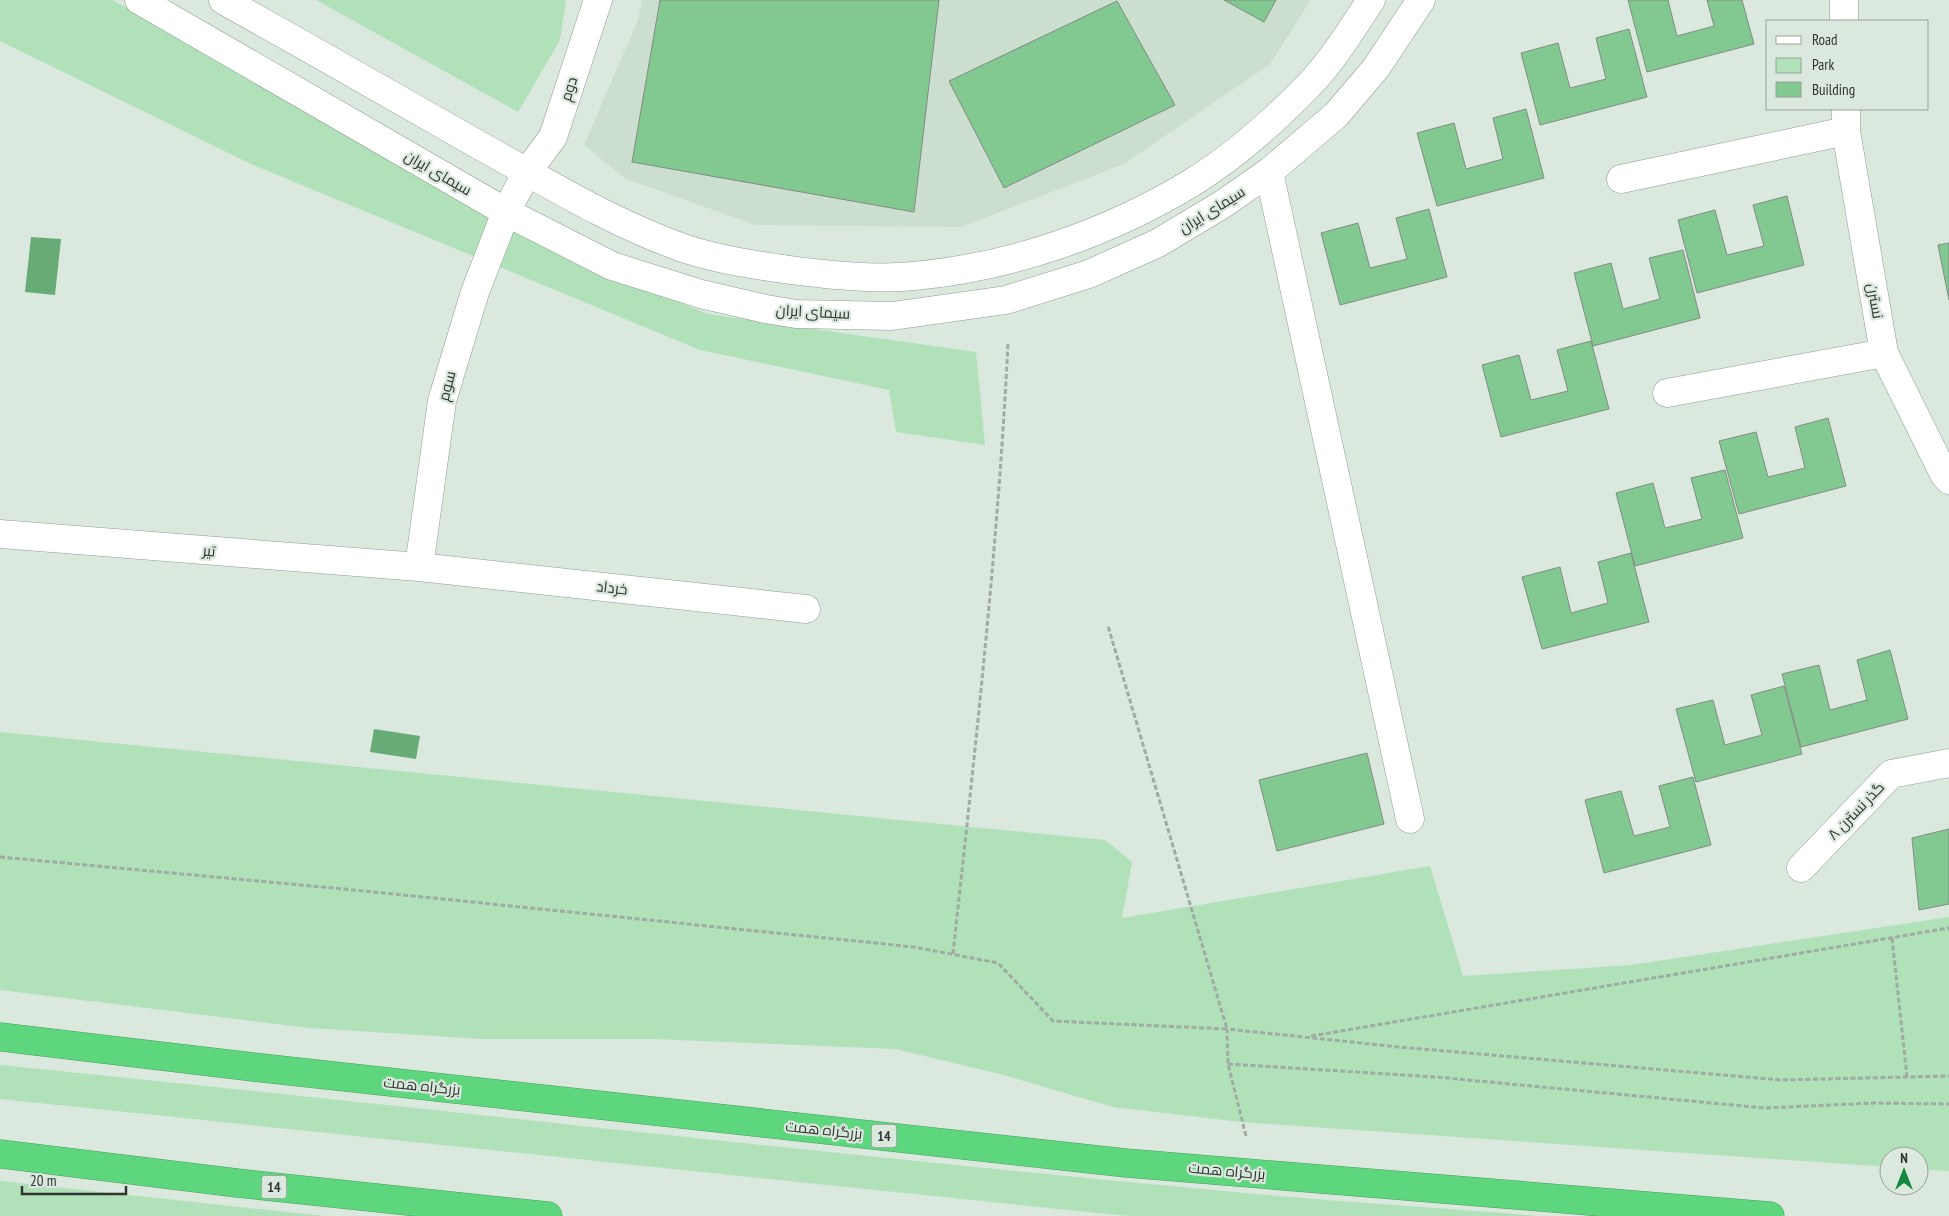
<svg xmlns="http://www.w3.org/2000/svg" width="1949" height="1216" viewBox="0 0 1949 1216" font-family="'PT Sans Narrow',Cairo,sans-serif">
	<rect width="100%" height="100%" fill="#dbe8dd"/>
	<!-- built -->
	<path fill="#ccdfce" d="M642 0H1311L1270 64 1124 164 961 227 756 225 626 179 584 145 638 20Z"/>
	<!-- green -->
	<path fill="#b0e1b9" d="M0 0H112L188 40 592 267 708 314 976 352 985 445 896 432 889 390 700 350 251 164 0 41Z
		M316 0H566L560 40 518 112Z
		M0 732 1105 840 1132 862 1122 918 1430 866 1463 976 1631 965 1949 917V1171L1919 1169V1156H1889V1167L1241 1122 1113 1107 1000 1074 895 1049 652 1039H482L310 1028 0 990Z
		M0 1065C415 1106 830 1155 1245 1193 1343 1202 1442 1208 1540 1216H1129L1097 1213 0 1099Z
		M0 1181 324 1216H0Z"/>
	<!-- water -->
	<path fill="#67ac76" d="M31 237 61 239 55 295 25 292Z
		M374 729 420 736 416 759 370 752Z"/>
	<!-- building -->
	<path fill="#82c891" stroke="#818d83" d="M660 0H939L914 212 632 162Z
		M1224 0H1276L1264 22Z
		M1628 0H1668L1677 36 1714 26 1707 0H1742L1754 44 1647 72Z
		M1117 1 1175 105 1004 188 949 81Z
		M1629 29 1647 97 1540 125 1521 53 1558 43 1570 88 1606 79 1596 38Z
		M1526 109 1544 178 1437 206 1417 133 1454 123 1466 169 1503 159 1493 118Z
		M1787 196 1804 265 1697 293 1678 220 1715 210 1727 255 1764 246 1753 205Z
		M1429 209 1447 277 1340 305 1321 233 1358 223 1370 268 1407 259 1396 218Z
		M1949 243V300L1938 245Z
		M1683 250 1700 318 1593 346 1574 273 1611 263 1623 309 1660 299 1649 258Z
		M1591 341 1609 409 1501 437 1482 365 1519 355 1531 400 1568 391 1557 350Z
		M1828 418 1846 486 1739 514 1719 441 1756 432 1768 477 1805 468 1795 427Z
		M1725 470 1743 538 1635 566 1616 493 1653 483 1665 528 1702 519 1691 478Z
		M1631 553 1649 622 1542 649 1522 577 1560 567 1571 613 1608 603 1598 562Z
		M1890 650 1908 719 1801 747 1782 674 1819 665 1830 710 1867 700 1857 660Z
		M1784 686 1802 754 1696 782 1676 709 1713 700 1725 745 1762 735 1751 695Z
		M1367 753 1384 824 1277 851 1259 780Z
		M1693 777 1711 845 1604 873 1585 800 1621 791 1634 836 1670 827 1659 786Z
		M1949 829V904L1919 910 1912 838Z"/>
	<g fill="none" stroke-linecap="round" stroke-linejoin="round">
		<defs>
			<path id="street" d="M1844 0V21
				M1846 109V131L1884 353 1944 474 1949 480
				M527 172 553 137 598 0
				M1269 172 1410 819
				M1621 179 1846 131
				M1667 393 1884 353
				M0 534 419 567 806 609
				M419 567 442 401 475 292 506 212
				M1801 868 1891 774 1949 763"/>
			<path id="secondary" d="M139 0 506 212 612 266 701 294 766 309 796 314 892 316 1006 300 1089 274 1158 243 1223 204 1269 172 1336 115 1376 68 1421 0
				M223 0C311 49 398 99 486 149 551 185 616 225 686 249 720 260 755 265 790 270 831 275 873 280 914 276 1012 267 1109 233 1193 182 1235 156 1275 120 1309 85 1333 60 1352 29 1371 0
				M506 212 527 172"/>
			<path id="highway" d="M0 1037 253 1067 1126 1163 1770 1216
				M0 1154 237 1183 548 1216"/>
		</defs>
		<!-- street casing -->
		<use href="#street" stroke="#919d93" stroke-width="29"/>
		<!-- secondary casing -->
		<use href="#secondary" stroke="#919d93" stroke-width="29"/>
		<!-- highway casing -->
		<use href="#highway" stroke="#4d9e63" stroke-width="29"/>
		<!-- path -->
		<path stroke="#a0aba2" stroke-width="3" stroke-dasharray="5 2.5" stroke-linecap="butt" d="M0 857 344 889 914 947 998 963 1053 1021 1227 1029 1108 626
			M1892 938 1907 1077
			M953 954C975 751 998 547 1008 343
			M1311 1036 1949 928
			M1228 1064 1436 1077 1765 1108 1874 1103 1949 1104
			M1246 1136 1228 1064 1227 1029 1399 1047 1781 1080 1949 1076"/>
		<!-- street -->
		<use href="#street" stroke="#fff" stroke-width="28"/>
		<!-- secondary -->
		<use href="#secondary" stroke="#fff" stroke-width="28"/>
		<!-- highway -->
		<use href="#highway" stroke="#5dd67e" stroke-width="28"/>
	</g>
	<g text-anchor="middle" stroke-width="4.5" stroke-linejoin="round" paint-order="stroke">
		<!-- shield labels -->
		<g fill="#dbe8dd" stroke="#636b65" stroke-width="1">
			<rect x="871.5" y="1124.5" width="25" height="23" rx="4"/>
			<rect x="261.5" y="1175.5" width="25" height="23" rx="4"/>
		</g>
		<g font-size="14" font-weight="bold" fill="#303531">
			<text x="884" y="1141">14</text>
			<text x="274" y="1192">14</text>
		</g>
		<!-- street labels -->
		<g font-size="15" fill="#303531" stroke="#dbe8dd">
			<text transform="translate(569 89) rotate(-72)" y="5">دوم</text>
			<text transform="translate(438 173) rotate(30)" y="5">سیمای ایران</text>
			<text transform="translate(1212 210) rotate(-32)" y="5">سیمای ایران</text>
			<text transform="translate(1875 301) rotate(80)" y="5">نسترن</text>
			<text transform="translate(813 312) rotate(3)" y="5">سیمای ایران</text>
			<text transform="translate(447 386) rotate(-75)" y="5">سوم</text>
			<text transform="translate(209 551) rotate(5)" y="5">تیر</text>
			<text transform="translate(612 588) rotate(6)" y="5">خرداد</text>
			<text transform="translate(1856 811) rotate(-46)" y="5">گذر نسترن ۸</text>
			<text transform="translate(422 1086) rotate(6)" y="5">بزرگراه همت</text>
			<text transform="translate(824 1130) rotate(6)" y="5">بزرگراه همت</text>
			<text transform="translate(1227 1171) rotate(5)" y="5">بزرگراه همت</text>
		</g>
	</g>
	<!-- legend -->
	<rect x="1766" y="20" width="162" height="90" fill="#dbe8dd" stroke="#97a098"/>
	<rect x="1776" y="36" width="25" height="8" fill="#ffffff" stroke="#97a098"/>
	<text x="1812" y="45" font-size="15" fill="#303531">Road</text>
	<rect x="1776" y="58" width="25" height="15" fill="#b0e1b9" stroke="#97a098"/>
	<text x="1812" y="70" font-size="15" fill="#303531">Park</text>
	<rect x="1776" y="82" width="25" height="15" fill="#82c891" stroke="#97a098"/>
	<text x="1812" y="95" font-size="15" fill="#303531">Building</text>
	<!-- north arrow -->
	<g transform="translate(1904 1171)"><circle r="24" fill="#dbe8dd" stroke="#97a098"/>
	<path d="M0-4L9 19L0 12L-9 19Z" fill="#158740"/>
	<text y="-8" font-size="14" font-weight="bold" text-anchor="middle" fill="#303531">N</text>
	</g>
	<!-- scale -->
	<path d="M22 1186v8h104v-8" fill="none" stroke="#303531" stroke-width="2.5"/>
	<text x="30" y="1186" font-size="15" fill="#303531" stroke="#dbe8dd" stroke-width="4" paint-order="stroke">20 m</text>
</svg>
